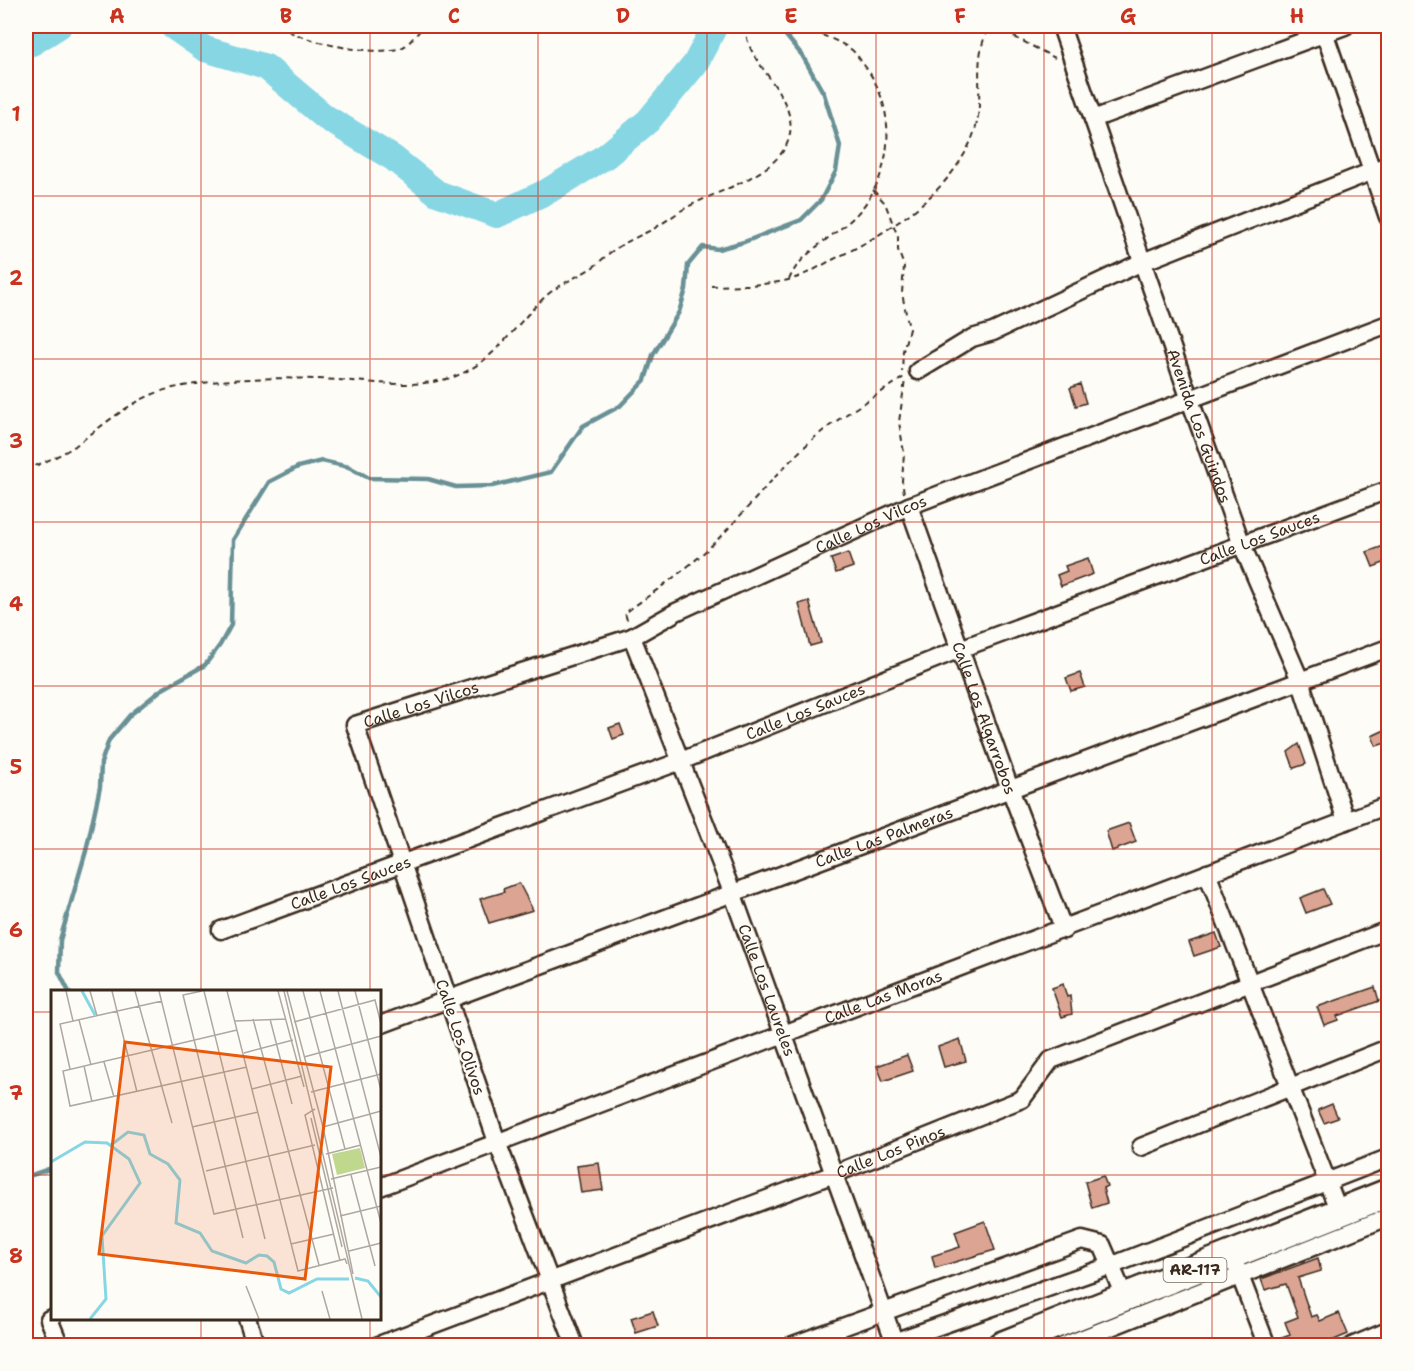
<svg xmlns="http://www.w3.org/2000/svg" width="1414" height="1371" viewBox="0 0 1414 1371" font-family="'Shantell Sans',sans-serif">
	<rect width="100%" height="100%" fill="#fdfcf7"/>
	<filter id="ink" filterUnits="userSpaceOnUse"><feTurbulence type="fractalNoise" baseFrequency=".0167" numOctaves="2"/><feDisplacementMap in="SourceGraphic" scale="12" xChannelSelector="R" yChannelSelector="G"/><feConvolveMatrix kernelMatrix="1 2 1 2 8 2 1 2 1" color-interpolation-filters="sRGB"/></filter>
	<g filter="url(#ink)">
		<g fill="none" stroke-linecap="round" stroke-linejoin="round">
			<!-- stream -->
			<path stroke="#699195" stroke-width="4.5" d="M69 992 59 972 60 940 86 851 100 787 101 763 109 740 130 715 161 690 205 665 220 645 231 625 233 540 269 482 298 467 322 461 349 467 369 478 428 479 456 487 492 486 551 472 583 426 620 406 645 380 653 355 679 312 686 289 688 265 703 247 718 249 744 242 801 220 821 200 836 171 840 146 824 94 802 55 778 26
				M26 1177 52 1168"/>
			<!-- river -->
			<path stroke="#87d6e4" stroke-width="26" d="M172 26 205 49 266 67 325 117 393 158 437 193 497 215 548 191 606 156 648 121 695 64 715 26
				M26 42 32 43 59 26"/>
		</g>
		<!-- building -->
		<path fill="#dba493" stroke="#3b2a1e" stroke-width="1.5" d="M1080 384 1086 403 1076 406 1070 388Z
			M1389 544V561L1373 567 1367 552Z
			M848 553 853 567 836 573 831 559Z
			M1088 558 1093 574 1061 586 1057 575 1067 571 1065 566Z
			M809 601 821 643 810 646 799 604Z
			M1080 673 1085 687 1071 691 1066 678Z
			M620 724 624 735 613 739 609 728Z
			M1389 728V742L1376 746 1372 736Z
			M1299 744 1306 764 1294 768 1288 752Z
			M1129 823 1136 842 1112 851 1106 831Z
			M519 883 533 910 489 923 480 899 504 892 503 889Z
			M1323 889 1330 904 1306 913 1300 898Z
			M1216 933 1221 947 1194 956 1189 942Z
			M1063 984 1067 997 1070 996 1072 1014 1062 1017 1052 988Z
			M1375 987 1379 1001 1337 1016 1338 1020 1324 1025 1317 1007Z
			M960 1039 966 1061 944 1067 938 1047Z
			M907 1055 913 1071 883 1081 877 1066Z
			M1332 1104 1338 1118 1324 1123 1318 1110Z
			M599 1163 603 1190 581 1193 577 1166Z
			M1103 1176 1107 1186 1103 1188 1107 1203 1092 1208 1085 1182Z
			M985 1221 995 1250 935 1268 932 1256 960 1247 955 1232Z
			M1318 1258 1321 1271 1298 1278 1311 1317 1317 1315 1320 1321 1339 1313 1348 1334 1320 1346H1277L1276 1340 1290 1335 1285 1322 1298 1317 1286 1284 1265 1290 1261 1279Z
			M653 1311 658 1326 636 1333 631 1318Z"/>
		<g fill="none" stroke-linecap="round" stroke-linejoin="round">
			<defs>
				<g id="minor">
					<path id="s1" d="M1061 26 1190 400 1242 545 1300 680 1346 821"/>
					<path d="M1322 26 1388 217"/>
					<path d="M1093 119 1345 26"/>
					<path d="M918 371 972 338 993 332 1140 263 1388 165"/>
					<path id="s2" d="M909 506 1010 789 1064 930"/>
					<path id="s3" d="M632 637 732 892 896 1346"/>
					<path d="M1207 873 1339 1212"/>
					<path id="s4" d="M221 930 681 761 960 649 1388 490"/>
					<path id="s5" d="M380 1025 1388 648"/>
					<path d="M1141 1147 1388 1048"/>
					<path id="s6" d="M380 1187 1388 805"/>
					<path d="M1237 1268 1267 1346"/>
					<path d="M52 1318 49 1319 60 1346"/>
					<path d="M247 1318 256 1346"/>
					<path id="s7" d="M376 1346 834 1174 1022 1099 1051 1060 1388 930"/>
					<path id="s8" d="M575 1346 497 1142 355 725 632 637 676 612 909 506 1388 324"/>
					<path d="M790 1346 1082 1240 1102 1245 1125 1298"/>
					<path d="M882 1346 1113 1265 1388 1158"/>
					<path d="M1063 1346 1388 1217"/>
					<path d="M1352 1346 1388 1331"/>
				</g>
				<path id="primary" d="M1001 1346 1388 1193"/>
			</defs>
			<!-- minor casing -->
			<use href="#minor" stroke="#3b2a1e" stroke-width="21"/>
			<!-- primary casing -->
			<use href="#primary" stroke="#3b2a1e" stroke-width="32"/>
			<!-- path -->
			<path stroke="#3b2a1e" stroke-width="2" stroke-dasharray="6 4.5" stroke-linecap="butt" d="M279 26C303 42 373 57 401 48 409 45 418 32 424 26
				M981 26 987 32
				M873 190 885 203 898 237V250L904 266 902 293 909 329 903 351 902 372
				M789 280C800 252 833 238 854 217 894 177 899 110 864 65 860 60 855 51 849 48 834 38 815 33 798 26
				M711 286C736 285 764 286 788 280 802 277 817 268 830 261 885 235 955 192 975 130 985 98 972 62 987 32H1005L1055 58
				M26 470C42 463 60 456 75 446 105 424 135 396 173 388 227 377 282 377 337 380 378 382 417 390 456 376 497 360 514 325 545 297 560 283 579 277 596 265 601 261 605 256 611 252 624 242 640 236 655 228 665 222 674 215 684 209 714 191 779 176 789 138 801 95 739 58 747 26
				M904 493 902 481 904 453 899 422 905 380
				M627 620 625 613C655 591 685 571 712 545 747 511 776 472 813 439 841 415 874 398 904 377"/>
			<!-- minor -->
			<use href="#minor" stroke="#fdfcf7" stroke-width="16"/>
			<!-- primary -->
			<use href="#primary" stroke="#fdfcf7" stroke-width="27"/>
		</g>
	</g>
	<!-- grid -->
	<path fill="none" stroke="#c8321e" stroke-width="1.5" stroke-opacity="0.55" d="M201 26V992M370 26V992M538 26V1346M707 26V1346M876 26V1346M1044 26V1346M1212 26V1346M26 196H1388M26 359H1388M26 522H1388M26 686H1388M26 849H1388M26 1012H52M380 1012H1388M26 1175H52M380 1175H1388M201 1318V1346M370 1318V1346"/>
	<g text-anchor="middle" stroke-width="4.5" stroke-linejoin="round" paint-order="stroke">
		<!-- shield labels -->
		<rect fill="#fdfcf7" stroke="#75695f" stroke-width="1.5" x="1163.5" y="1258" width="63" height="24" rx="4.5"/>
		<g font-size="15" font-weight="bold" fill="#3b2a1e">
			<text x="1195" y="1275">AR-117</text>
		</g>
		<!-- street labels -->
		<g font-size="16" fill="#3b2a1e" stroke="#fdfcf7">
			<text dy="6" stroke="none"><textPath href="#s1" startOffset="423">Avenida Los Guindos</textPath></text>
			<text dy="6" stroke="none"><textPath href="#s8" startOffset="1214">Calle Los Vilcos</textPath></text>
			<text dy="6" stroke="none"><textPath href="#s4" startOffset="1110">Calle Los Sauces</textPath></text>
			<text dy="6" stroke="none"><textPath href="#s8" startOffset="728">Calle Los Vilcos</textPath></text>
			<text dy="6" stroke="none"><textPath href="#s4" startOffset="624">Calle Los Sauces</textPath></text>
			<text dy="6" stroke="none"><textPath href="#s2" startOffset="225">Calle Los Algarrobos</textPath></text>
			<text dy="6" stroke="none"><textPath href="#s5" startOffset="538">Calle Las Palmeras</textPath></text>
			<text dy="6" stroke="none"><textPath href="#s4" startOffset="138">Calle Los Sauces</textPath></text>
			<text dy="6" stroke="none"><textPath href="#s3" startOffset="378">Calle Los Laureles</textPath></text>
			<text dy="6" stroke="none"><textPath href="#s6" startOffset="538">Calle Las Moras</textPath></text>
			<text transform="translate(461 1037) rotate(71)" y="6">Calle Los Olivos</text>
			<text dy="6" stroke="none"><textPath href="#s7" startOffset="550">Calle Los Pinos</textPath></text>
		</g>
	</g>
	<!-- overview -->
	<g transform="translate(51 990)">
		<rect width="330" height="330" fill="#fdfcf7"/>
		<path d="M309 158 314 178 286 185 281 164Z" fill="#c0d88e"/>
		<path fill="none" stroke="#87d6e4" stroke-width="3" d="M31 1 44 25M60 155 77 142 93 145 99 164 117 174 129 190 125 233 149 243 161 261 195 273 208 265 216 266 223 272 230 299 238 303 266 289H298M0 172 34 152 56 153 78 169 89 193 51 246 55 309 39 329M304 288 317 291 330 307"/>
		<path fill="none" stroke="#afa8a0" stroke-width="1.5" d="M15 1 22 31M39 1 46 26M61 1 86 102M84 1 121 133M108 1 163 224 282 198M151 1 132 5 192 248M153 1 214 249M176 1 247 281 294 269 296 274M227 1 253 97M233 1 311 329M236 1 272 137 302 284M252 1 294 159M269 1 330 233M287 1 330 167M304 1 330 100M202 29 268 275M219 29 241 114M28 30 40 75M184 31 235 29M243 32 324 10 330 34M186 40 12 81 19 116 196 77M193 63 242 50M253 67 330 46M53 72 63 107M33 76 41 112M19 79 9 34 111 11M201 99 251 86M260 102 330 84M264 119 254 125 289 271M260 128 291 257M141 137 207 122M272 137 330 121M275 164 310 155M155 181 264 155M300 185 324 276M280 189 330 177M289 226 330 216M240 254 283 244M298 261 330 253M195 296 208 329M271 301 279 329"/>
		<path fill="#e8590c" fill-opacity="0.15" stroke="#e8590c" stroke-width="3" d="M74 52 280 77 254 289 48 264Z"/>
		<rect width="330" height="330" fill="none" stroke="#3b2a1e" stroke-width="3"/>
	</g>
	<!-- margin -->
	<rect width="1414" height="1371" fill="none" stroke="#fdfcf7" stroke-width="66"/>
	<rect x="33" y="33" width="1348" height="1305" fill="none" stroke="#c8321e" stroke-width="2"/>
	<g font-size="20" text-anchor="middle" font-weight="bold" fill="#c8321e">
		<text x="117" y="23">A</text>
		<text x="286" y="23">B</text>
		<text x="454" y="23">C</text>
		<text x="623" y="23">D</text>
		<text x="791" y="23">E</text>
		<text x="960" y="23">F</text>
		<text x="1128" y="23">G</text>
		<text x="1297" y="23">H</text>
		<text x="16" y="121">1</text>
		<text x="16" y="285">2</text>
		<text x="16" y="448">3</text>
		<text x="16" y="611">4</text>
		<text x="16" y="774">5</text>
		<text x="16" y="937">6</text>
		<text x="16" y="1100">7</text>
		<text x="16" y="1263">8</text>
	</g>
</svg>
